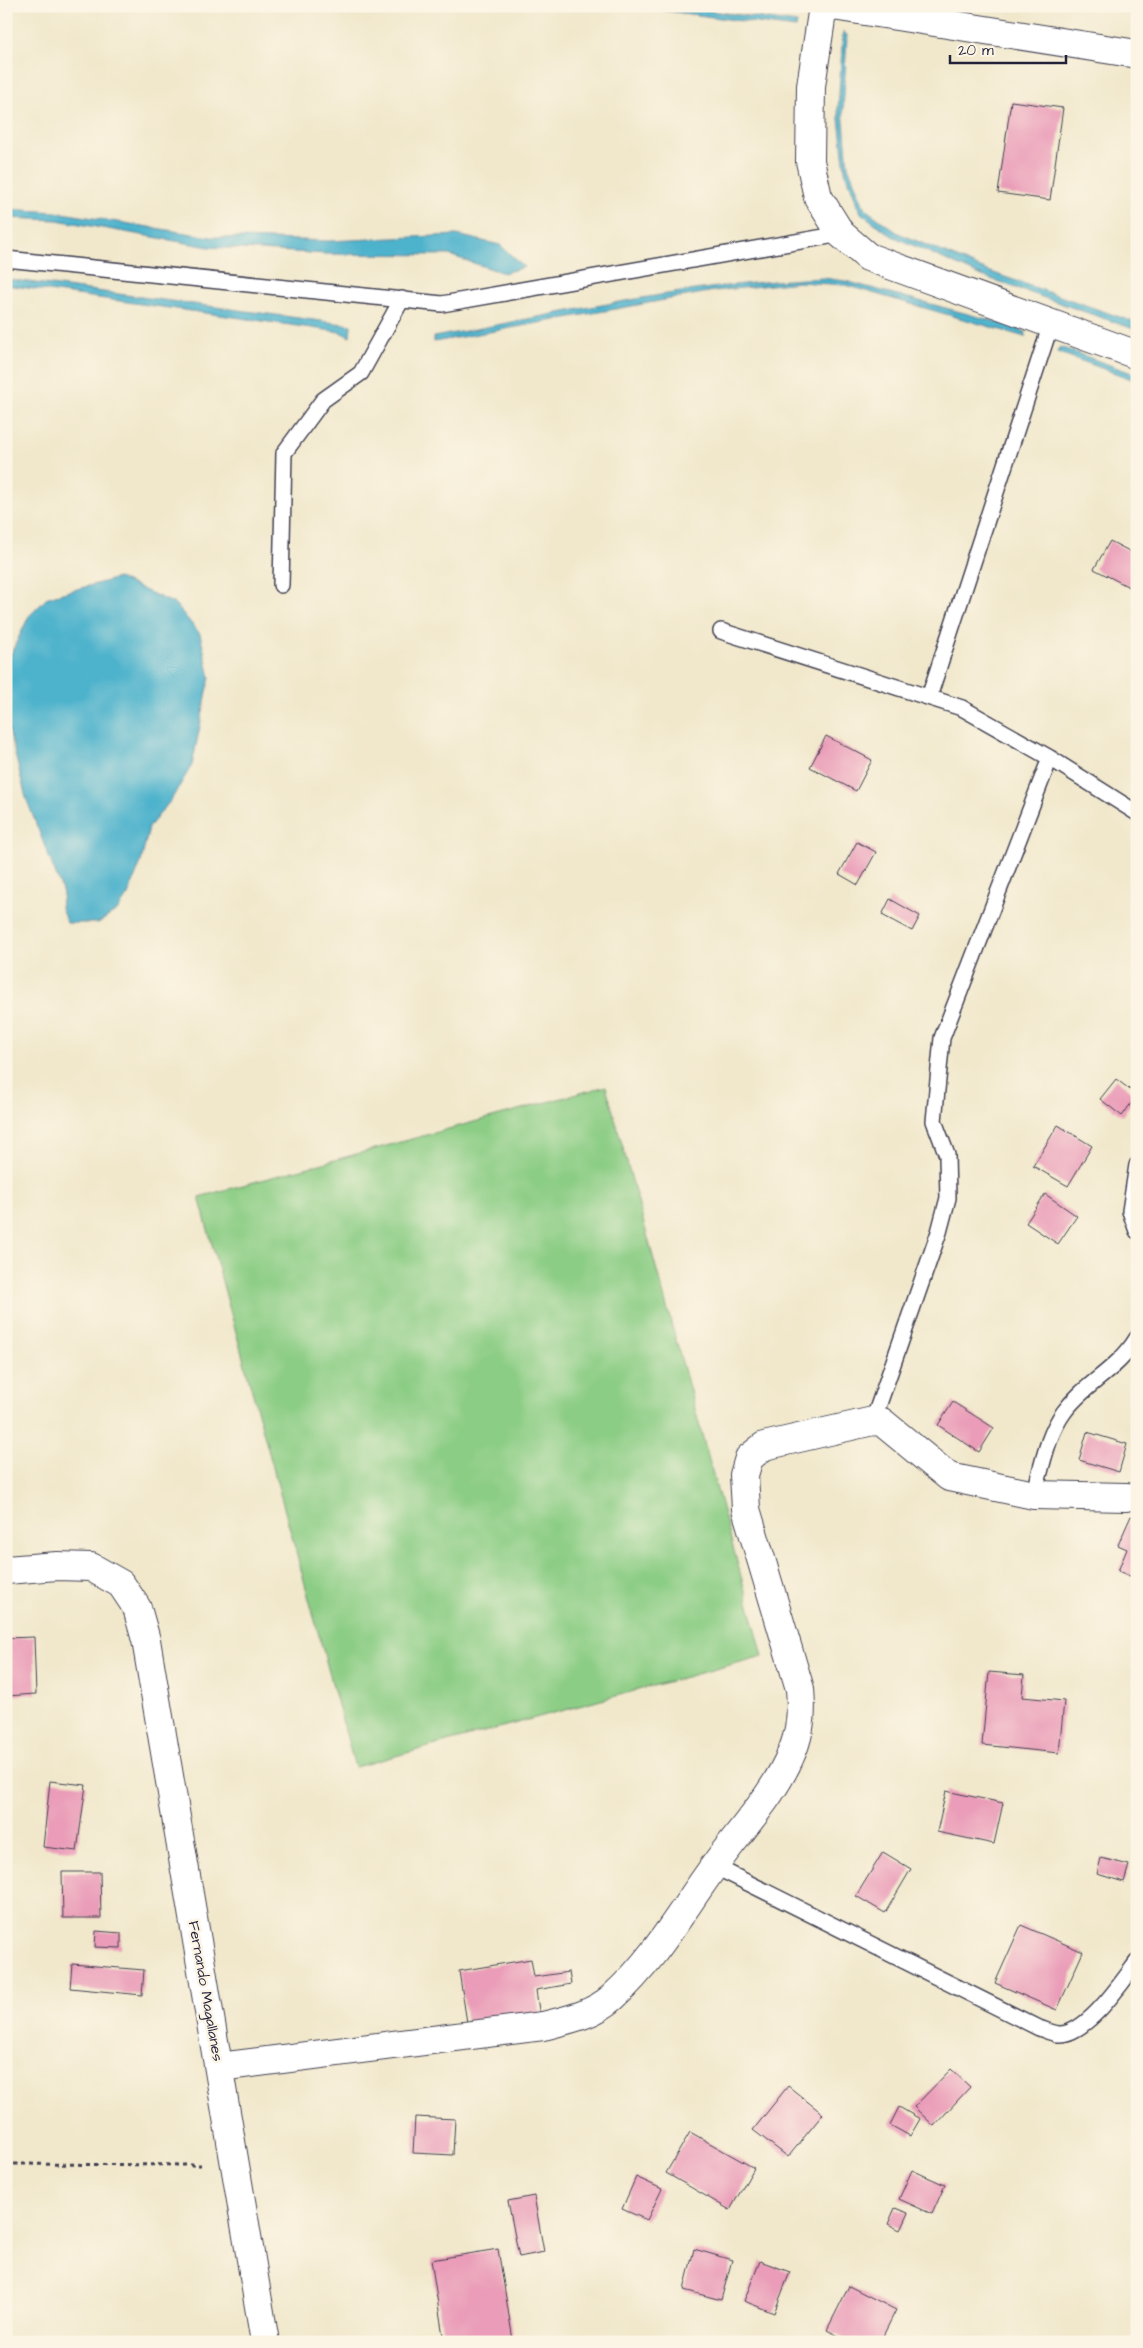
<svg xmlns="http://www.w3.org/2000/svg" width="1143" height="2348" viewBox="0 0 1143 2348" font-family="'Architects Daughter',sans-serif">
	<rect width="100%" height="100%" fill="#fcf5e5"/>
	<filter id="ink" filterUnits="userSpaceOnUse"><feTurbulence type="fractalNoise" baseFrequency=".02" numOctaves="2"/><feDisplacementMap in="SourceGraphic" scale="10" xChannelSelector="R" yChannelSelector="G"/><feConvolveMatrix kernelMatrix="1 2 1 2 8 2 1 2 1" color-interpolation-filters="sRGB"/></filter>
	<filter id="wash" filterUnits="userSpaceOnUse"><feTurbulence type="fractalNoise" baseFrequency=".0096" numOctaves="4" result="noise"/><feDisplacementMap in="SourceGraphic" scale="20" xChannelSelector="R" yChannelSelector="G"/><feGaussianBlur stdDeviation="1.12" result="paint"/><feColorMatrix in="noise" values="0 0 0 0 0 0 0 0 0 0 0 0 0 0 0 0 0 1.4 0 .05"/><feComposite in="paint" operator="in"/></filter>
	<g filter="url(#wash)">
		<rect width="100%" height="100%" fill="#f1e8cc"/>
		<!-- green -->
		<path fill="#8ccd85" stroke="#577860" d="M606 1086 763 1656 355 1767 199 1197Z"/>
		<!-- water -->
		<path fill="#4db2cc" stroke="#386a84" d="M629 6H676L797 23 796 28Z
			M843 32 847 35 843 111 848 166 865 209 898 233 985 270 1137 323V330L982 276 892 236 861 213 845 171 838 110Z
			M6 209 56 212 211 237 328 241 457 235 500 245 524 267 504 273 449 255 326 254 209 247 57 220 6 218Z
			M824 278 845 281 1005 324 1026 332 1025 337 845 285 799 282 714 291 434 342V337C563 313 693 283 824 278Z
			M6 279 351 325 350 337 340 332 6 285Z
			M1060 347 1137 375V381L1057 352Z
			M118 578 175 604 200 634 210 677 192 765 171 800 149 827 141 862 128 895 117 911 98 923H67L61 908 63 893 26 798 7 722 6 664 29 616 48 597Z"/>
		<g id="blocks">
			<!-- building -->
			<path fill="#ea9cb8" d="M1011 101 1063 108 1050 200 998 193Z
				M1110 541 1137 555V577L1131 588 1094 569Z
				M826 736 872 760 856 791 810 767Z
				M857 842 876 852 858 885 839 874Z
				M890 899 920 916 912 931 882 915Z
				M1116 1079 1137 1095 1122 1116 1100 1099Z
				M1058 1125 1092 1146 1068 1186 1033 1166Z
				M1045 1194 1077 1216 1058 1244 1026 1223Z
				M953 1402 994 1428 979 1452 938 1425Z
				M1087 1432 1127 1444 1119 1472 1079 1460Z
				M1131 1516 1137 1518V1579L1118 1571 1127 1549 1118 1545Z
				M34 1637 36 1694 6 1696V1638Z
				M989 1672 1024 1675 1022 1697 1064 1701 1059 1753 982 1745Z
				M50 1781 86 1785 77 1851 43 1847Z
				M946 1791 1003 1803 994 1844 937 1832Z
				M883 1852 911 1869 885 1913 856 1896Z
				M1101 1858 1129 1865 1124 1882 1097 1874Z
				M62 1872H100L101 1918H63Z
				M1021 1925 1083 1952 1057 2010 995 1983Z
				M96 1931 121 1933V1948L95 1947Z
				M531 1959 534 1977 569 1972 571 1984 536 1990 540 2017 468 2029 459 1971Z
				M72 1964 144 1970 142 1995 70 1988Z
				M951 2069 970 2087 934 2126 914 2107Z
				M788 2086 823 2114 788 2157 753 2130Z
				M899 2107 920 2119 910 2136 890 2125Z
				M415 2117 455 2119 453 2155 413 2153Z
				M690 2132 754 2168 730 2210 666 2173Z
				M912 2170 945 2185 932 2214 899 2199Z
				M636 2177 662 2189 647 2220 622 2209Z
				M534 2196 544 2252 519 2257 508 2201Z
				M895 2208 908 2213 900 2230 888 2224Z
				M498 2249 513 2340 444 2342 431 2260Z
				M694 2249 732 2260 721 2300 684 2290Z
				M760 2261 790 2272 774 2313 744 2301Z
				M849 2286 896 2310 880 2342H850L827 2330Z"/>
		</g>
	</g>
	<g filter="url(#ink)">
		<use href="#blocks" fill-opacity="0" stroke="#414051" stroke-width="1"/>
		<g fill="none" stroke-linecap="round" stroke-linejoin="round">
			<defs>
				<path id="service" d="M6 259 442 304 841 234
					M281 585 284 453 323 400 361 373 402 299
					M721 631 962 708 1050 758 1137 813
					M929 697 1051 324
					M1137 1165 1130 1211 1137 1231
					M873 1421 939 1232 948 1198 947 1155 934 1121 942 1038 1050 758
					M1034 1495C1042 1467 1047 1435 1064 1412 1085 1383 1118 1370 1137 1338
					M714 1866 1039 2028C1045 2030 1052 2033 1058 2034 1086 2036 1122 1982 1137 1962"/>
				<path id="minor" d="M823 6 811 86 810 161 818 197 841 234 868 257 1137 355
					M833 6 1137 54
					M6 1570 57 1566 91 1567 121 1584 137 1608 146 1640 265 2342
					M219 2067 543 2026C567 2020 593 2015 613 1997 655 1959 682 1910 715 1865 741 1829 775 1794 792 1752 801 1730 802 1711 800 1689L746 1509 744 1475 749 1458 764 1446 873 1421 882 1422 949 1477 1034 1495 1126 1497"/>
			</defs>
			<!-- service casing -->
			<use href="#service" stroke="#414051" stroke-width="18"/>
			<!-- minor casing -->
			<use href="#minor" stroke="#414051" stroke-width="30"/>
			<!-- path -->
			<path stroke="#414051" stroke-width="3" stroke-dasharray="4 4" stroke-linecap="butt" d="M6 2164 201 2165"/>
			<!-- service -->
			<use href="#service" stroke="#fff" stroke-width="15"/>
			<!-- minor -->
			<use href="#minor" stroke="#fff" stroke-width="28"/>
		</g>
	</g>
	<g text-anchor="middle" stroke-width="5" stroke-linejoin="round" paint-order="stroke">
		<!-- street labels -->
		<g font-size="15" fill="#22223b" stroke="#fcf5e5">
			<text transform="translate(206 1991) rotate(80)" y="5">Fernando Magallanes</text>
		</g>
	</g>
	<!-- margin -->
	<rect width="1143" height="2348" fill="none" stroke="#fcf5e5" stroke-width="25"/>
	<!-- scale -->
	<path d="M950 55v8h116v-8" fill="none" stroke="#22223b" stroke-width="2.5"/>
	<text x="958" y="55" font-size="15" fill="#22223b" stroke="#fcf5e5" stroke-width="4" paint-order="stroke">20 m</text>
</svg>
